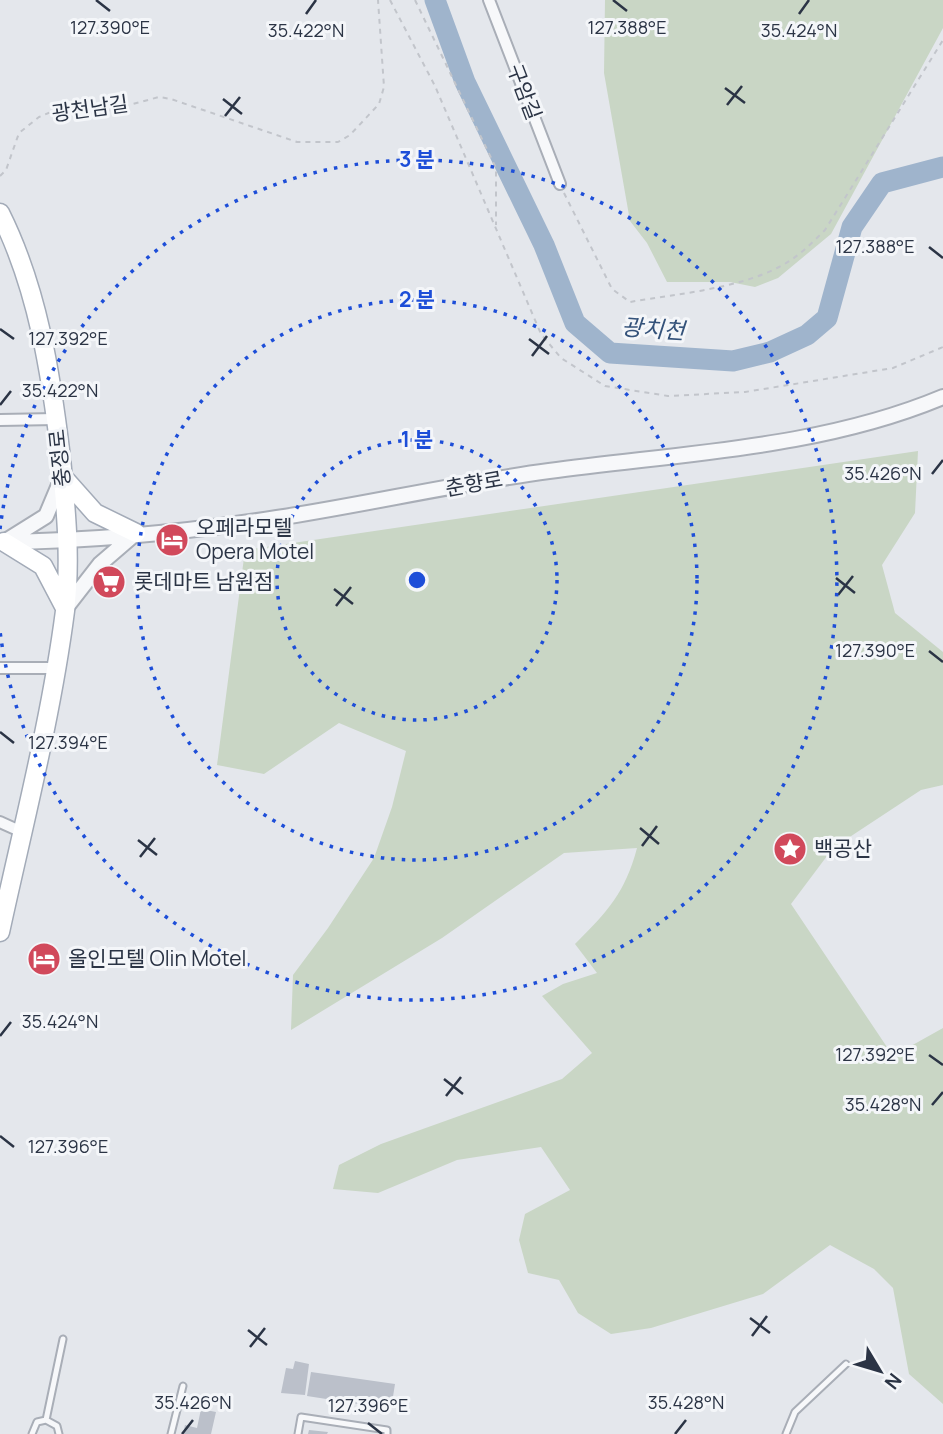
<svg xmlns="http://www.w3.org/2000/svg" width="943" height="1434" viewBox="0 0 943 1434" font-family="Manrope,'Noto Sans KR',sans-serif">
	<rect width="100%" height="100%" fill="#e4e7ec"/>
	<!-- green -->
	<path fill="#c9d6c5" d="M605 0H943V28L831 234 778 278 755 287 730 282H667L647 243 630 221 604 73Z
		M918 451 915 513 882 565 895 613 943 652V785L921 790 833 848 791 904 893 1056 943 1028V1404L909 1374 893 1288 874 1269 830 1245 763 1294 651 1328 611 1334 578 1313 559 1280 528 1273 519 1240 525 1214 570 1190 541 1147 457 1160 378 1193 333 1189 339 1165 381 1144 562 1079 592 1053 542 996 563 984 597 973 575 944C608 911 625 893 637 848L564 853 442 938 291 1030 293 975 328 928 374 858 392 807 406 751 339 723 264 774 217 765 245 550Z"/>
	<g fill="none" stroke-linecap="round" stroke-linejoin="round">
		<!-- river -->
		<path stroke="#9fb4cc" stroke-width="21" d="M435 0 465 82 544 245 575 323 610 353 733 361 770 352 807 335 827 318 852 227 882 183 943 167"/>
	</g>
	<!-- building -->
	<path fill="#bbc0ca" d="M295 1361 309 1364 305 1395 281 1393 286 1368 293 1369Z
		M311 1372 395 1384 391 1409 307 1396Z
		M201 1409 216 1412 211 1434H183L185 1425 197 1428Z
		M309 1430 328 1432 327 1434H308Z"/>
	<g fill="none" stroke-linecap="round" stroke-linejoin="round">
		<defs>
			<path id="service" d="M46 1420 63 1339
				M32 1434 37 1422 46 1420 57 1426 59 1434
				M171 1434 183 1386
				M298 1434 301 1417 387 1430V1434
				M786 1434 795 1412 846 1364"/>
			<path id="minor" d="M489 0 560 184
				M0 420 56 419
				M0 668H56
				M0 822 22 832"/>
			<path id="tertiary" d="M6 541 46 516 62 478
				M3 542C93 541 187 532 277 518 368 504 458 483 549 471 680 453 819 449 943 397
				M65 609 100 564 136 533"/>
			<path id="primary" d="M0 213C38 289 51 374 61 458 66 509 71 560 65 611 51 719 23 826 0 932
				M63 477 95 513 136 533
				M4 542 43 566 64 606"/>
		</defs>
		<!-- service casing -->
		<use href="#service" stroke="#a9aeb7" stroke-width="9"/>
		<!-- minor casing -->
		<use href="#minor" stroke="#a9aeb7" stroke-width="14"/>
		<!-- tertiary casing -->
		<use href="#tertiary" stroke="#a9aeb7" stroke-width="18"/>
		<!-- primary casing -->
		<use href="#primary" stroke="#a3abb8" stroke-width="21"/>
		<!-- path -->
		<path stroke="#c2c5cb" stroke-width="2" stroke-dasharray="5 5" stroke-linecap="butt" d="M390 0 435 86 541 334 561 358 605 386 668 396 745 392 893 368 943 347
			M415 0 496 168V225
			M0 176 6 170 19 133 39 117 51 112H103L159 97 171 99 297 142H338L350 135 379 104 384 87 378 0
			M564 193 612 289 630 302C676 294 737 289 779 267 797 258 811 244 825 230L943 40"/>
		<!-- service -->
		<use href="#service" stroke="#f7f8fa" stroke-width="5"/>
		<!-- minor -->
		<use href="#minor" stroke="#f7f8fa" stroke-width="10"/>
		<!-- tertiary -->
		<use href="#tertiary" stroke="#f7f8fa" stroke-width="14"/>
		<!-- primary -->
		<use href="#primary" stroke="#fff" stroke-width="18"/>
	</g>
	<!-- ticks -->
	<path fill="none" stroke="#2b3445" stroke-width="2.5" d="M96 0 110 11M613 0 627 11M306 14 316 0M799 14 809 0M725 88 745 103M223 99 242 114M727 105 742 86M225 116 240 97M929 247 943 258M0 329 14 339M529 339 549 354M532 356 547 336M0 405 11 391M932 474 943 460M836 578 855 593M334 589 353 604M838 595 853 576M336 606 351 587M929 651 943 662M0 732 14 743M640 828 659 844M138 840 157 855M642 846 657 826M140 857 155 838M0 1036 11 1022M929 1055 943 1065M444 1079 463 1094M446 1096 461 1077M932 1105 943 1092M0 1136 14 1147M750 1318 770 1333M248 1330 267 1345M752 1336 767 1316M250 1347 265 1328M368 1423 382 1434M182 1434 193 1420M675 1434 686 1420"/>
	<!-- distance rings -->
	<g fill="none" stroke="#1d4ed8" stroke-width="3.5" stroke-dasharray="3.5 7">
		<circle cx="417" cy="580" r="140"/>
		<circle cx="417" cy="580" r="280"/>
		<path d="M0 529A420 420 0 1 1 0 631"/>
	</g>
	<!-- icons -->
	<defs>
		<symbol id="hotel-disc" viewBox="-11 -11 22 22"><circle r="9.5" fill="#d1495b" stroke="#f4f6f9"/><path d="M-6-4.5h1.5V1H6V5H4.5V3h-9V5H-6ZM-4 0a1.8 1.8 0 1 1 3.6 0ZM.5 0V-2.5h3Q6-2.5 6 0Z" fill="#fff"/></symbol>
		<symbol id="supermarket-disc" viewBox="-11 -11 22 22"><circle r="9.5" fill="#d1495b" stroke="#f4f6f9"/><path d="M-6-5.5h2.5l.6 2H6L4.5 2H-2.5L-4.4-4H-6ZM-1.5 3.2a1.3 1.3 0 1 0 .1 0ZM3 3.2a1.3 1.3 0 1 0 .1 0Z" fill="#fff"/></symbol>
		<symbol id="sight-disc" viewBox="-11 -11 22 22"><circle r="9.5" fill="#d1495b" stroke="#f4f6f9"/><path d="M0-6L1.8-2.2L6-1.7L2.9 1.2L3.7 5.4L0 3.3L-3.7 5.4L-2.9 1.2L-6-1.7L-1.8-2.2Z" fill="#fff"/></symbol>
	</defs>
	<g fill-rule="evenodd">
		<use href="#hotel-disc" x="153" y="521" width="38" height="38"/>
		<use href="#supermarket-disc" x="90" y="563" width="38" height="38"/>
		<use href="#sight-disc" x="771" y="830" width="38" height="38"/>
		<use href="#hotel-disc" x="25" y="940" width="38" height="38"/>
	</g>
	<g text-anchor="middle" stroke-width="6" stroke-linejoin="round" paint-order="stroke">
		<!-- street labels -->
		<g font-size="21" fill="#2b3445" stroke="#f4f6f9">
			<text transform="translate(524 92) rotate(69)" y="7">구암길</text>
			<text transform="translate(90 109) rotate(-8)" y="7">광천남길</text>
			<text transform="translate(60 458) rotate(-96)" y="7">충정로</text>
			<text transform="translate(474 484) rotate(-10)" y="7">춘향로</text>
		</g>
		<!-- poi labels -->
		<g font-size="21" fill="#2b3445" stroke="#f4f6f9" text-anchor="start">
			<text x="196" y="535">오페라모텔<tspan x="196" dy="24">Opera Motel</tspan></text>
			<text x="134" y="589">롯데마트 남원점</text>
			<text x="814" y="856">백공산</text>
			<text x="68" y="966">올인모텔 Olin Motel</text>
		</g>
		<!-- water labels -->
		<g font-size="23" font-style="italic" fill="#34527a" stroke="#f4f6f9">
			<text transform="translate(653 329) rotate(4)" y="8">광치천</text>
		</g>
	</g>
	<g font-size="18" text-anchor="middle" fill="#2b3445" stroke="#f4f6f9" stroke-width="6" stroke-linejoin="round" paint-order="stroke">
		<text x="110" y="34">127.390°E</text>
		<text x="627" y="34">127.388°E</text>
		<text x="306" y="37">35.422°N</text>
		<text x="799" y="37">35.424°N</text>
		<text x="875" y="253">127.388°E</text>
		<text x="68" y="345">127.392°E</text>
		<text x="60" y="397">35.422°N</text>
		<text x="883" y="480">35.426°N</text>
		<text x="875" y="657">127.390°E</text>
		<text x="68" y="749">127.394°E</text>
		<text x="60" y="1028">35.424°N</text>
		<text x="875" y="1061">127.392°E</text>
		<text x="883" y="1111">35.428°N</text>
		<text x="68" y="1153">127.396°E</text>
		<text x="193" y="1409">35.426°N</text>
		<text x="686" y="1409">35.428°N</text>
		<text x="368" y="1412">127.396°E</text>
	</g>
	<circle cx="417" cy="580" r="10" fill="#1d4ed8" stroke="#f4f6f9" stroke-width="3.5"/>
	<g font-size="21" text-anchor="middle" font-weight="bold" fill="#1d4ed8" stroke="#f4f6f9" stroke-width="6" stroke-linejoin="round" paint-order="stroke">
		<text x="417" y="167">3 분</text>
		<text x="417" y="307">2 분</text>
		<text x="417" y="447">1 분</text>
	</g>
	<!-- north arrow -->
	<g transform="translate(880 1371) rotate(128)" stroke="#f4f6f9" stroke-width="5" paint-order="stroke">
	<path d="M0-5L12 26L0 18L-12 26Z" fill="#2b3445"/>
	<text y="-10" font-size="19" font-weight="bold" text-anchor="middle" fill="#2b3445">N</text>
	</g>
</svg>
